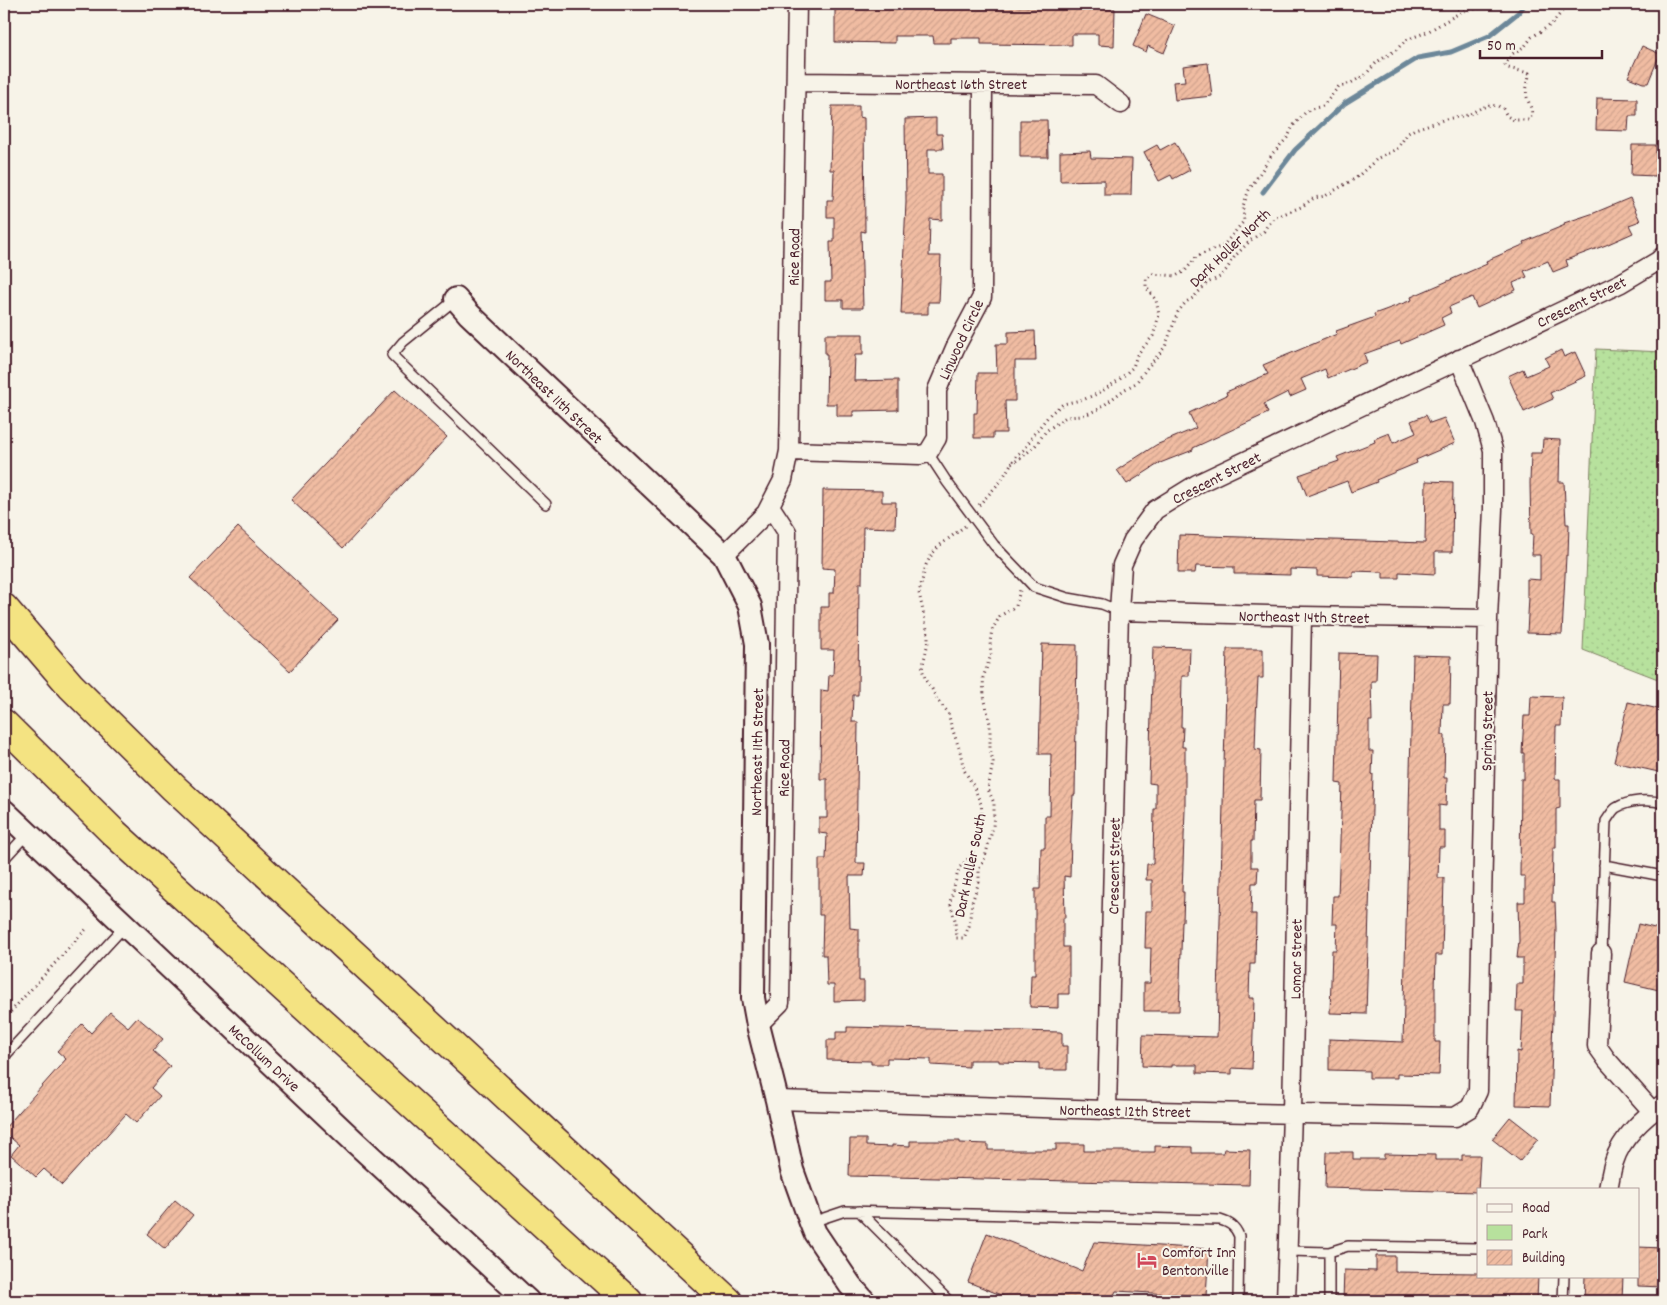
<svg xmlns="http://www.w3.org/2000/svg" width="1667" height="1305" viewBox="0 0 1667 1305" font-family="Dekko,sans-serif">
	<defs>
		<pattern id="green-dots" width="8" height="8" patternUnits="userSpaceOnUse" patternTransform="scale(1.25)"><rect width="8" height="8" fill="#b7e19d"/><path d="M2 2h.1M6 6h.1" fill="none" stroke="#9fc187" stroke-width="1.8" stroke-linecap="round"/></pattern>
		<pattern id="building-hatch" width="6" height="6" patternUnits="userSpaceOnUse" patternTransform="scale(1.25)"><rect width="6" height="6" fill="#f0bca2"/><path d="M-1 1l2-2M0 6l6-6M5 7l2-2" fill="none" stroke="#cfa18c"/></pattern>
	</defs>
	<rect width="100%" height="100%" fill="#f7f3e8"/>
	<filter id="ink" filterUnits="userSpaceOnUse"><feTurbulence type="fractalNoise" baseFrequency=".02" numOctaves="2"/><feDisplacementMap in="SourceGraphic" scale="10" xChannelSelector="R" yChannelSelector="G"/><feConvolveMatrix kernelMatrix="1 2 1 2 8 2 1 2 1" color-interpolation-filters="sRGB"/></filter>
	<g filter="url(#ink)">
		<!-- green -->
		<path fill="url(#green-dots)" stroke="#808064" d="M1596 349 1663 352V681L1583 650Z"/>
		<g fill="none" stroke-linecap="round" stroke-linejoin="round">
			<!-- stream -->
			<path stroke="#6c8799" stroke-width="5" d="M1263 192 1295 150 1345 103 1418 58 1451 52 1489 36 1519 12 1525 4"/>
		</g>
		<!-- building -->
		<path fill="url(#building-hatch)" stroke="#4a1f2b" d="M835 5 1009 6 1115 9 1114 46 1098 45V34H1072V45L981 44V38H951V43H934L933 36H895V43L835 42Z
			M1146 14 1175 26 1164 53 1148 46 1146 52 1133 46Z
			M1642 46 1660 54 1648 83H1643L1628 77Z
			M1208 63 1212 96 1175 100 1173 82 1185 81 1183 66Z
			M1597 98 1637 99V116H1629L1628 131 1596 130Z
			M832 106H859V117L864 118 865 232 861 231 863 308H843V300H825V282H831L830 242H834V217H827V200H833L834 170H830Z
			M936 118V134H942L943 149H928V174H942V220L930 219 929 256H941L939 302H928V314H901L906 202 905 119Z
			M1020 120H1047L1048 157H1020Z
			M1175 142 1190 170 1173 179 1171 175 1159 181 1144 152 1157 145 1160 150Z
			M1632 145H1656V176L1631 175Z
			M1090 151 1091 158 1132 159 1131 195H1104V180L1060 181V152Z
			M1630 198 1640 221 1629 225 1633 233 1606 245 1566 260 1568 266 1553 272 1548 261 1524 271 1527 277 1513 283 1516 290 1477 308 1472 297 1449 307 1451 313 1441 318 1444 325 1401 344 1400 341 1364 354 1367 362 1328 378 1325 369 1301 379 1306 390 1290 397 1288 392 1264 404 1268 413 1193 448V450L1160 463 1127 484 1117 470 1156 445 1196 428 1189 413 1227 395 1226 392 1268 374 1263 365 1337 334 1336 331 1375 317 1374 314 1412 300 1411 297 1487 264 1486 261 1525 244 1524 242 1565 225 1564 223 1594 213Z
			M1035 331 1036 361H1015V401H1005L1006 433H993V438H974V413H977L978 373H997L996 344H1008V332Z
			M825 334H863V355H855L854 381 898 380V410L853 411V416H837V404H826L827 354H825Z
			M1561 350 1564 357 1575 352 1586 376 1550 393 1553 399 1524 412 1508 376 1523 369 1526 376 1549 366 1545 358Z
			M395 390 447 437 343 548 291 500Z
			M1426 415 1430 423 1444 418 1455 443 1416 460 1417 463 1376 480 1377 482 1351 492 1347 481 1307 496 1299 475 1339 461 1337 457 1375 442 1374 439 1389 433 1393 443 1416 433 1411 421Z
			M1543 439 1560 440 1559 482H1564L1566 524H1569L1568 556H1566L1562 634 1527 633 1529 597H1527V579L1540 580V555H1532L1533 534H1531L1530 483 1531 453H1542Z
			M1426 481 1453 482 1452 552H1435V574L1399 572V578H1383V572L1353 571V577L1317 576V570L1290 569V575L1251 574H1234V567L1196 566 1195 573H1178L1179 535 1425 543Z
			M823 490 882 491V502H896L895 528 863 527 862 583H859L858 695H853L852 722H858L856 863H865L864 876H849L850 928 859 929V981H864V1000L834 1001V985H827L826 955H822L823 915H819V859H826L827 834 819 833V818H827V779H820L821 690 828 691 829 675H833L834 650H821V607H829V593H834L835 569 822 568Z
			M238 527 338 620 290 671 190 578Z
			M1042 644 1077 645 1075 795H1073L1071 835 1070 877 1064 876 1065 918H1063V947H1069V994H1058V1008L1030 1007 1031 975H1035V889H1040L1041 848H1045V816H1050L1051 754H1039Z
			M1153 647 1190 648 1189 676H1182L1181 727H1183L1182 747H1185V810L1182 892H1184L1183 921H1182L1179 1011H1144V983H1150L1151 948H1145L1146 911H1152V880H1146L1147 864H1153L1154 809H1156V784L1149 783Z
			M1227 649H1263V678H1258L1256 718 1255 749 1261 750 1260 800H1254L1253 841H1251V867H1258L1257 883H1252L1251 914H1256L1255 964H1250L1249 998H1254L1252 1069 1232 1068V1074L1197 1073V1065H1171V1067L1142 1066 1143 1035 1217 1037Z
			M1339 653 1377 654 1376 681H1371L1372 721H1369V751H1373L1372 774H1373L1366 1014 1330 1013 1332 950H1336L1337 924H1332L1333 896H1338L1341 814 1342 784 1336 783Z
			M1413 655 1451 656 1450 704H1443L1442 735H1445L1444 778H1447L1446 806 1439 805V831H1445V847H1439L1438 878H1444L1442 955H1436L1435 989V1042H1440L1439 1075 1397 1074V1078H1369V1071L1329 1070V1039L1403 1042Z
			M1531 696 1562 697 1561 726H1556L1555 779H1560V808L1556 809V848H1553L1552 902H1555L1556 929 1550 1106 1516 1105 1517 1051 1521 1052 1523 1011H1516L1517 984H1523V958H1517L1519 941 1518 902H1525V876H1520L1521 779H1524V753H1522L1524 716H1530Z
			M1628 702 1663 710V773L1614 762Z
			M1638 924 1663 930V991L1625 982Z
			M110 1012 128 1027 137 1017 163 1039 153 1051 170 1066 151 1088 160 1096 136 1123 126 1114 62 1185 44 1169 36 1177 11 1155 19 1145 4 1132V1129L66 1059 57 1051 82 1024 91 1033Z
			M847 1027 1060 1032 1062 1033V1046H1067V1070H1039V1063L999 1062V1060H969V1067L931 1065V1059L887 1058V1064H871V1061L827 1060V1040H836V1032H847Z
			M1510 1117 1538 1139 1520 1161 1492 1139Z
			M850 1139H866V1146L892 1147V1145L910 1146V1141H960V1143L988 1144V1150H1056V1144H1084V1151H1128V1152H1155V1146L1192 1147V1153H1223L1224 1149 1250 1150 1249 1185 849 1176Z
			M1326 1152H1353V1159H1384V1154L1435 1155V1160H1462V1155H1480L1478 1192 1325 1188Z
			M175 1200 193 1215 165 1249 147 1234Z
			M987 1233 1082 1271 1094 1242 1209 1249 1206 1296 1116 1291 1111 1301H1016L968 1282Z
			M1638 1247 1663 1248V1287L1638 1286Z
			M1376 1256H1395V1272L1478 1273V1276H1538L1537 1301H1343L1344 1270 1376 1271Z
			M1585 1276H1623L1622 1301H1584Z"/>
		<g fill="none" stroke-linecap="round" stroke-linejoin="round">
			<defs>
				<path id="service" d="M456 299 403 342 392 355 546 504
					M928 453 947 482 994 545 1034 587 1068 598 1102 604 1119 611
					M4 859 27 834
					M1604 865 1663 876
					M1601 953 1606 821C1609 817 1612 811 1616 808 1629 800 1649 799 1663 803
					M4 1057 125 926
					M859 1211 949 1301
					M812 1222 845 1211 1220 1220C1230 1223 1235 1226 1239 1236L1238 1301
					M1288 1251 1329 1252 1348 1246 1478 1248
					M1329 1252V1301
					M1563 1301 1564 1276"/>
				<path id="minor" d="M796 82 1096 85 1121 104
					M789 451 920 455 928 453 937 438V390L955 348 982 297 983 84
					M724 555 766 513 783 480 789 451 797 4
					M1119 611 1302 616 1488 619
					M1601 953 1597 1046 1607 1060 1652 1111
					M758 1025 780 1003 787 532 770 506
					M777 1100 1107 1110 1455 1117 1470 1108 1478 1091 1488 619 1493 509V450L1485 422 1459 359
					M1107 1110 1119 611 1122 565 1133 540 1155 510 1197 484 1621 283 1658 261 1663 256
					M1608 1189C1610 1180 1611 1171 1614 1162 1621 1138 1644 1117 1663 1104
					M1286 1301 1292 1113 1302 616"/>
				<path id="tertiary" d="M456 299 469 314 724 555 750 606 757 644 753 998 758 1025 777 1100 792 1170 811 1223 815 1233 850 1285 864 1301
					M4 811 356 1143 528 1301"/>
				<path id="motorway" d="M4 608 71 686 174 788 728 1301
					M4 724 113 832 628 1301"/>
			</defs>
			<!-- service casing -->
			<use href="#service" stroke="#4a1f2b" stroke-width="12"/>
			<!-- minor casing -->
			<use href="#minor" stroke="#4a1f2b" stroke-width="21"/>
			<!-- tertiary casing -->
			<use href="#tertiary" stroke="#4a1f2b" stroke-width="26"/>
			<!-- motorway casing -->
			<use href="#motorway" stroke="#4a1f2b" stroke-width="31"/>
			<!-- path -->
			<path stroke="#4a1f2b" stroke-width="3" stroke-dasharray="1 4" stroke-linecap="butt" d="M1458 4V9L1462 11
				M1489 4 1485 7 1463 11 1427 32 1406 40 1396 50 1377 62 1365 75 1351 83 1339 86 1323 106 1311 109 1305 113 1293 126 1288 137 1273 153 1249 190 1243 206 1244 221 1223 246 1197 256 1185 271 1176 276 1153 274 1146 279V287L1156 300 1159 315 1153 336 1137 355 1133 367 1119 380 1099 393 1085 399 1063 404 1051 413 1033 435 1025 449 1017 455 1011 464 1021 458 1035 446 1046 431 1060 421 1066 417 1082 416 1099 409 1125 389 1136 383 1147 368 1165 347 1178 312 1186 302 1193 298 1207 283 1220 277 1227 269 1235 256 1251 240 1264 231 1268 224 1276 217 1301 207 1314 198 1325 196 1356 178 1378 158 1397 149 1408 133 1415 129 1446 119 1468 115 1481 108 1490 105 1498 106 1503 109 1507 116 1514 120H1529C1535 112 1529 105 1527 97 1525 88 1529 81 1529 73L1508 68 1505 65 1512 54 1525 46 1532 37 1552 24 1568 4
				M979 505 1001 481 1011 464
				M965 526 939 546 932 554 926 565 919 593 928 634V642L922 669 926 681 932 689 937 700 948 712 951 725 960 751 964 770 973 785 981 804 982 811 979 835 971 856 959 868 950 902 955 920 956 938H964L969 926 972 902 979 882V868L984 861 993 827 994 811V803L988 789 993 762 990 748V724L984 696 983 678 991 655 990 642 992 630 1000 616 1016 606 1020 590
				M1663 622 1662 633 1663 636
				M4 1019 88 927"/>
			<!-- service -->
			<use href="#service" stroke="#f7f3e8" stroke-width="9"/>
			<!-- minor -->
			<use href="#minor" stroke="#f7f3e8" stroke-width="18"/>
			<!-- tertiary -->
			<use href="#tertiary" stroke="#f7f3e8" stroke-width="22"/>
			<!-- motorway -->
			<use href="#motorway" stroke="#f4e382" stroke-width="28"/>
		</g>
	</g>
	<!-- icons -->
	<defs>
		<symbol id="hotel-bare" viewBox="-9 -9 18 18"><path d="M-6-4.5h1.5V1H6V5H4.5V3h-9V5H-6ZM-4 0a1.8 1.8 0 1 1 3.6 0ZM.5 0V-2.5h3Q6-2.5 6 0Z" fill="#d1495b" stroke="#f7f3e8" stroke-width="2.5" paint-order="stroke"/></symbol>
	</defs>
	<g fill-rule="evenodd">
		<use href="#hotel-bare" x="1133" y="1246" width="28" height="28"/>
	</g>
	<g text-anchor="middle" stroke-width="4" stroke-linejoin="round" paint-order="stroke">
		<!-- street labels -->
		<g font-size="16" fill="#4a1f2b" stroke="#f7f3e8">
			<text x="961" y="89">Northeast 16th Street</text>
			<text transform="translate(1229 247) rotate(-44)" y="6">Dark Holler North</text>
			<text transform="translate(793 257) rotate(-89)" y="6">Rice Road</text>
			<text transform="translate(1581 301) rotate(-26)" y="6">Crescent Street</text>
			<text transform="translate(960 339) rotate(-65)" y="6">Linwood Circle</text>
			<text transform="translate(555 396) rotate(44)" y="6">Northeast 11th Street</text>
			<text transform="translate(1216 477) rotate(-27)" y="6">Crescent Street</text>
			<text transform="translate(1304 616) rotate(1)" y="6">Northeast 14th Street</text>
			<text transform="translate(1486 731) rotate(-89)" y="6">Spring Street</text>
			<text transform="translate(756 752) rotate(-89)" y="6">Northeast 11th Street</text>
			<text transform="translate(783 768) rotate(-89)" y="6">Rice Road</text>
			<text transform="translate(969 865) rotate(-78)" y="6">Dark Holler South</text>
			<text transform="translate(1113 866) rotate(-89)" y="6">Crescent Street</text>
			<text transform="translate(1295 959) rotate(-89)" y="6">Lomar Street</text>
			<text transform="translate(265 1057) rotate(43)" y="6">McCollum Drive</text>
			<text transform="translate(1125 1110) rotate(1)" y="6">Northeast 12th Street</text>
		</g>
		<!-- poi labels -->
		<g font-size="16" fill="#4a1f2b" stroke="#f7f3e8" text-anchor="start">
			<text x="1162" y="1257">Comfort Inn<tspan x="1162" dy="18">Bentonville</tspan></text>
		</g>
	</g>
	<!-- margin -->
	<rect width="1667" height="1305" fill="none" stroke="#f7f3e8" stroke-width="20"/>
	<rect x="10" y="10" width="1647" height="1285" fill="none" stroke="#4a1f2b" stroke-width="2" filter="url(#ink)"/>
	<!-- legend -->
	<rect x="1477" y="1188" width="162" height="90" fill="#f7f3e8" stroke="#b29e9c"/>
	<rect x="1487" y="1204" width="25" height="8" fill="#f7f3e8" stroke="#b29e9c"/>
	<text x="1522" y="1212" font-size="15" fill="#4a1f2b">Road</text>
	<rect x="1487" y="1225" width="25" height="15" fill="#b7e19d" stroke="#b29e9c"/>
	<text x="1522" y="1238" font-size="15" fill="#4a1f2b">Park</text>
	<rect x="1487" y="1250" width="25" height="15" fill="url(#building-hatch)" stroke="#b29e9c"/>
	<text x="1522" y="1262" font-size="15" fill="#4a1f2b">Building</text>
	<!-- scale -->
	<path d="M1480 50v8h122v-8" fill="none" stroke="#4a1f2b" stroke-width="2.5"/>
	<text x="1487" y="50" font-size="15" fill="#4a1f2b" stroke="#f7f3e8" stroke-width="4" paint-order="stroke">50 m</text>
</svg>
